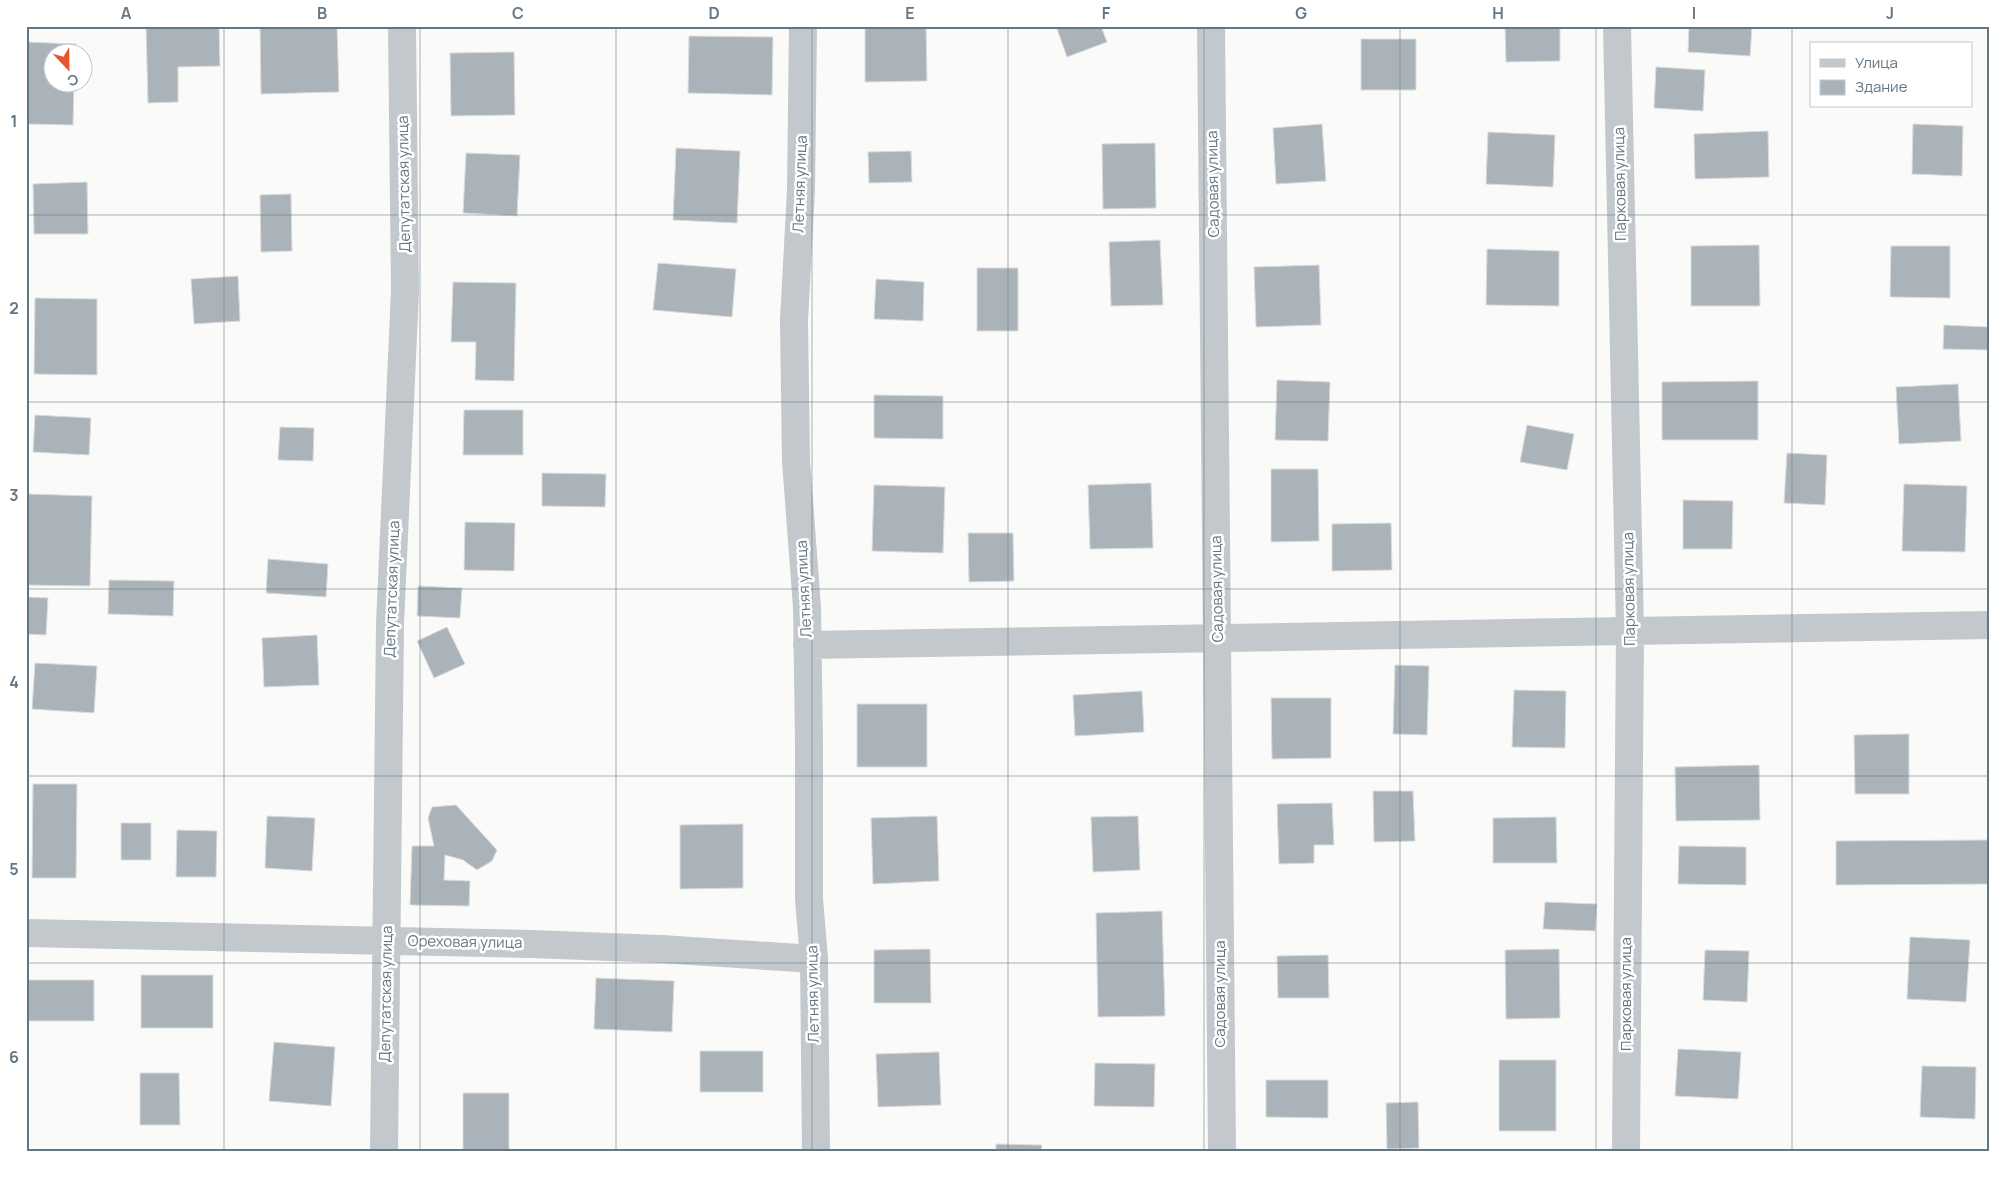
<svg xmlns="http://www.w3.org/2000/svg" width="2015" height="1178" viewBox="0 0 2015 1178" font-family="Manrope,sans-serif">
	<rect width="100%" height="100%" fill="#fafaf8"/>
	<!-- building -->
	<path fill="#aab3b9" stroke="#dcdcda" d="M146 26H219L220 66 178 67V102L148 103Z
		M260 26H337L339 92 261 94Z
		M865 26H926L927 81 865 82Z
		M1056 26H1101L1107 42 1067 57Z
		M1505 26H1560V61L1506 62Z
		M1689 26H1752L1750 56 1688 52Z
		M689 36 773 37 772 95 688 93Z
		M1361 39H1416V90H1361Z
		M26 42 76 44 75 52H52V82H74L73 125 26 124Z
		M514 52 515 115 451 116 450 53Z
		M1656 67 1705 70 1703 111 1654 108Z
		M1322 124 1326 181 1276 184 1273 128Z
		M1913 124 1963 126 1962 176 1912 174Z
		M1768 131 1769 177 1695 179 1694 134Z
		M1488 132 1555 135 1553 187 1486 184Z
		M1155 143 1156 208 1103 209 1102 144Z
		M676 148 740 151 737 223 673 220Z
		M911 151 912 182 869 183 868 152Z
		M466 153 520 155 517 216 463 213Z
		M87 182 88 234H34L33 184Z
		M291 194 292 251 261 252 260 195Z
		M1160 240 1163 305 1111 306 1109 242Z
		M1759 245 1760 306H1691V246Z
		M1891 246H1950V298L1890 297Z
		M1487 249 1559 251V306L1486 305Z
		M658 263 736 269 732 317 653 310Z
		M1319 265 1321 325 1256 327 1254 267Z
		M977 268H1018V331H977Z
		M238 276 240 321 194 324 191 279Z
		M876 279 924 282 923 321 874 319Z
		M453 282 516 283 514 381 475 380 476 342H451Z
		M35 298 97 299V375L34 374Z
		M1944 325 1989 327V350L1943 349Z
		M1277 380 1330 382 1328 441 1275 440Z
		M1758 381V440H1662V382Z
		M1958 384 1961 441 1899 444 1896 387Z
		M874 395 943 396V439L874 438Z
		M464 410H523V455H463Z
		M35 415 91 418 89 455 33 452Z
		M1527 425 1574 434 1567 470 1520 462Z
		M280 427 314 428 313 461 278 460Z
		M1787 453 1827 455 1825 505 1784 503Z
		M1271 469H1318L1319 541 1271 542Z
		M542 473 606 474 605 507 542 506Z
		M1151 483 1153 548 1090 549 1088 485Z
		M1904 484 1967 486 1965 552 1902 551Z
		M874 485 945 487 943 553 872 551Z
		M28 494 92 496 90 586 26 585Z
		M1683 500 1733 501 1732 549H1683Z
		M465 522 515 523 514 571 464 570Z
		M1391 523 1392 570 1332 571V524Z
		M968 533H1013L1014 581 969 582Z
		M268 559 328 564 326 597 266 593Z
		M109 580 174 581 173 616 108 614Z
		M418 586 462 588 460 618 417 616Z
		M26 597 48 598 46 635 26 634Z
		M447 627 465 664 434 678 417 641Z
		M317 635 319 685 264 687 262 638Z
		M35 663 97 666 94 713 32 709Z
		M1395 665 1429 666 1427 735 1393 734Z
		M1514 690 1566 691 1565 748 1512 747Z
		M1142 691 1144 732 1075 736 1073 695Z
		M1271 698H1331V758L1272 759Z
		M857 704H927V767H857Z
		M1909 734V794H1855L1854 735Z
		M1759 765 1760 820 1676 821 1675 767Z
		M33 784H77L76 878H32Z
		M1373 791H1413L1415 841 1374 842Z
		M1332 803 1334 845H1314V863L1279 864 1277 804Z
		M456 805 497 850 492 861 477 870 463 860 445 855 444 880 470 881 469 906 410 905 412 846H434L428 818 432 807Z
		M267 816 315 818 312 871 265 868Z
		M937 816 939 881 873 884 871 818Z
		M1138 816 1140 870 1093 872 1091 817Z
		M1556 817 1557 863H1493V818Z
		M121 823H151V860H121Z
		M743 824V888L680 889V825Z
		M177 830 217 831 216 877H176Z
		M1989 840V884L1836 885V841Z
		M1679 846 1746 847V885L1678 884Z
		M1545 902 1597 904 1595 931 1543 929Z
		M1162 911 1165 1016 1098 1017 1096 913Z
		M1910 937 1970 940 1966 1002 1907 999Z
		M930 949 931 1003H874V950Z
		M1559 949 1560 1018 1506 1019 1505 950Z
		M1705 950 1749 951 1747 1002 1703 1000Z
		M1328 955 1329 998H1278L1277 956Z
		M141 975H213V1028H141Z
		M596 978 674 981 672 1032 594 1029Z
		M26 980H94V1021H26Z
		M274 1042 335 1047 331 1106 269 1101Z
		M1678 1049 1741 1052 1738 1099 1675 1096Z
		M700 1051H763V1092H700Z
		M939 1052 941 1105 878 1107 876 1054Z
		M1499 1060H1556V1131H1499Z
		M1095 1063 1155 1064 1154 1107 1094 1106Z
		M1922 1066 1976 1067 1975 1119 1920 1117Z
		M140 1073H179L180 1125H140Z
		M1266 1080H1328V1118L1266 1117Z
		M463 1093H509V1152H463Z
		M1418 1102 1419 1148 1387 1149 1386 1103Z
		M996 1144 1042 1145 1041 1152H996Z"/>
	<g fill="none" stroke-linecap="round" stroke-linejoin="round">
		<!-- street -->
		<path stroke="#c3c8cc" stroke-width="28" d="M803 26 801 190 794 320 796 461 807 607 809 743V899L814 959 816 1152
			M1211 26 1222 1152
			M1617 26 1630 631 1626 1152
			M807 645 1989 625
			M26 933 532 944 661 949 814 959
			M384 1152 390 624 405 291 402 26"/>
	</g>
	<!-- grid -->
	<path fill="none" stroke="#657683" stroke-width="1" stroke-opacity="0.55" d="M224 26V1152M420 26V1152M616 26V1152M812 26V1152M1008 26V1152M1204 26V1152M1400 26V1152M1596 26V1152M1792 26V1152M26 215H1989M26 402H1989M26 589H1989M26 776H1989M26 963H1989"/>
	<g text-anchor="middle" stroke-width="5" stroke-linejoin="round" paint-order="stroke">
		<!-- street labels -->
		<g font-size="15" fill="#657683" stroke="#fff">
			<text transform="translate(404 184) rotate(-91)" y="5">Депутатская улица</text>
			<text transform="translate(800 184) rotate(-88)" y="5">Летняя улица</text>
			<text transform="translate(1213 184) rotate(-91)" y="5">Садовая улица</text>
			<text transform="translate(1620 184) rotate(-91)" y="5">Парковая улица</text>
			<text transform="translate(392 589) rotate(-88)" y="5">Депутатская улица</text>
			<text transform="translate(804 589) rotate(-93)" y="5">Летняя улица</text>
			<text transform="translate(1217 589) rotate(-91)" y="5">Садовая улица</text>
			<text transform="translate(1629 589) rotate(-91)" y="5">Парковая улица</text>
			<text transform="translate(465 942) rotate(1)" y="5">Ореховая улица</text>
			<text transform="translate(386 994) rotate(-89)" y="5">Депутатская улица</text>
			<text transform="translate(813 994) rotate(-91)" y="5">Летняя улица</text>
			<text transform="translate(1220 994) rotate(-90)" y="5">Садовая улица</text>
			<text transform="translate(1626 994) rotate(-90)" y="5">Парковая улица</text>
		</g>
	</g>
	<!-- border -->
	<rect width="2015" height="1178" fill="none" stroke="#ffffff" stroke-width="55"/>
	<!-- legend -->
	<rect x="1810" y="42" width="162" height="65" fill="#ffffff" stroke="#c1c8cd"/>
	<rect x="1820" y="59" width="25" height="8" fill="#c3c8cc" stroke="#c1c8cd"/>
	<text x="1855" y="68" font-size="15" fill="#657683">Улица</text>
	<rect x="1820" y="80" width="25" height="15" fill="#aab3b9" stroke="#c1c8cd"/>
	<text x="1855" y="92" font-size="15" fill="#657683">Здание</text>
	<!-- north arrow -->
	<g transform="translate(68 68) rotate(158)"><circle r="24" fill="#ffffff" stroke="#c1c8cd"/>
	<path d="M0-4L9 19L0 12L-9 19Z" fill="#e4572e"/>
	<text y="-8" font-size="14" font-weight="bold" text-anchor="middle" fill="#657683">С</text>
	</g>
	<rect x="28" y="28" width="1960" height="1122" fill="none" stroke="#657683" stroke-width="2"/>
	<g font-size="16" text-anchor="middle" font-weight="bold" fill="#657683">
		<text x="126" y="19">A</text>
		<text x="322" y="19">B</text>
		<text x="518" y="19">C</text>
		<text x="714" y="19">D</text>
		<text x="910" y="19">E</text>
		<text x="1106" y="19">F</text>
		<text x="1301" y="19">G</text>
		<text x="1498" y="19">H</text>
		<text x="1694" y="19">I</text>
		<text x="1890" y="19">J</text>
		<text x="14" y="127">1</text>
		<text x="14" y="314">2</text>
		<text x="14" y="501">3</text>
		<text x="14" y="688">4</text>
		<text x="14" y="875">5</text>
		<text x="14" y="1063">6</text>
	</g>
</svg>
